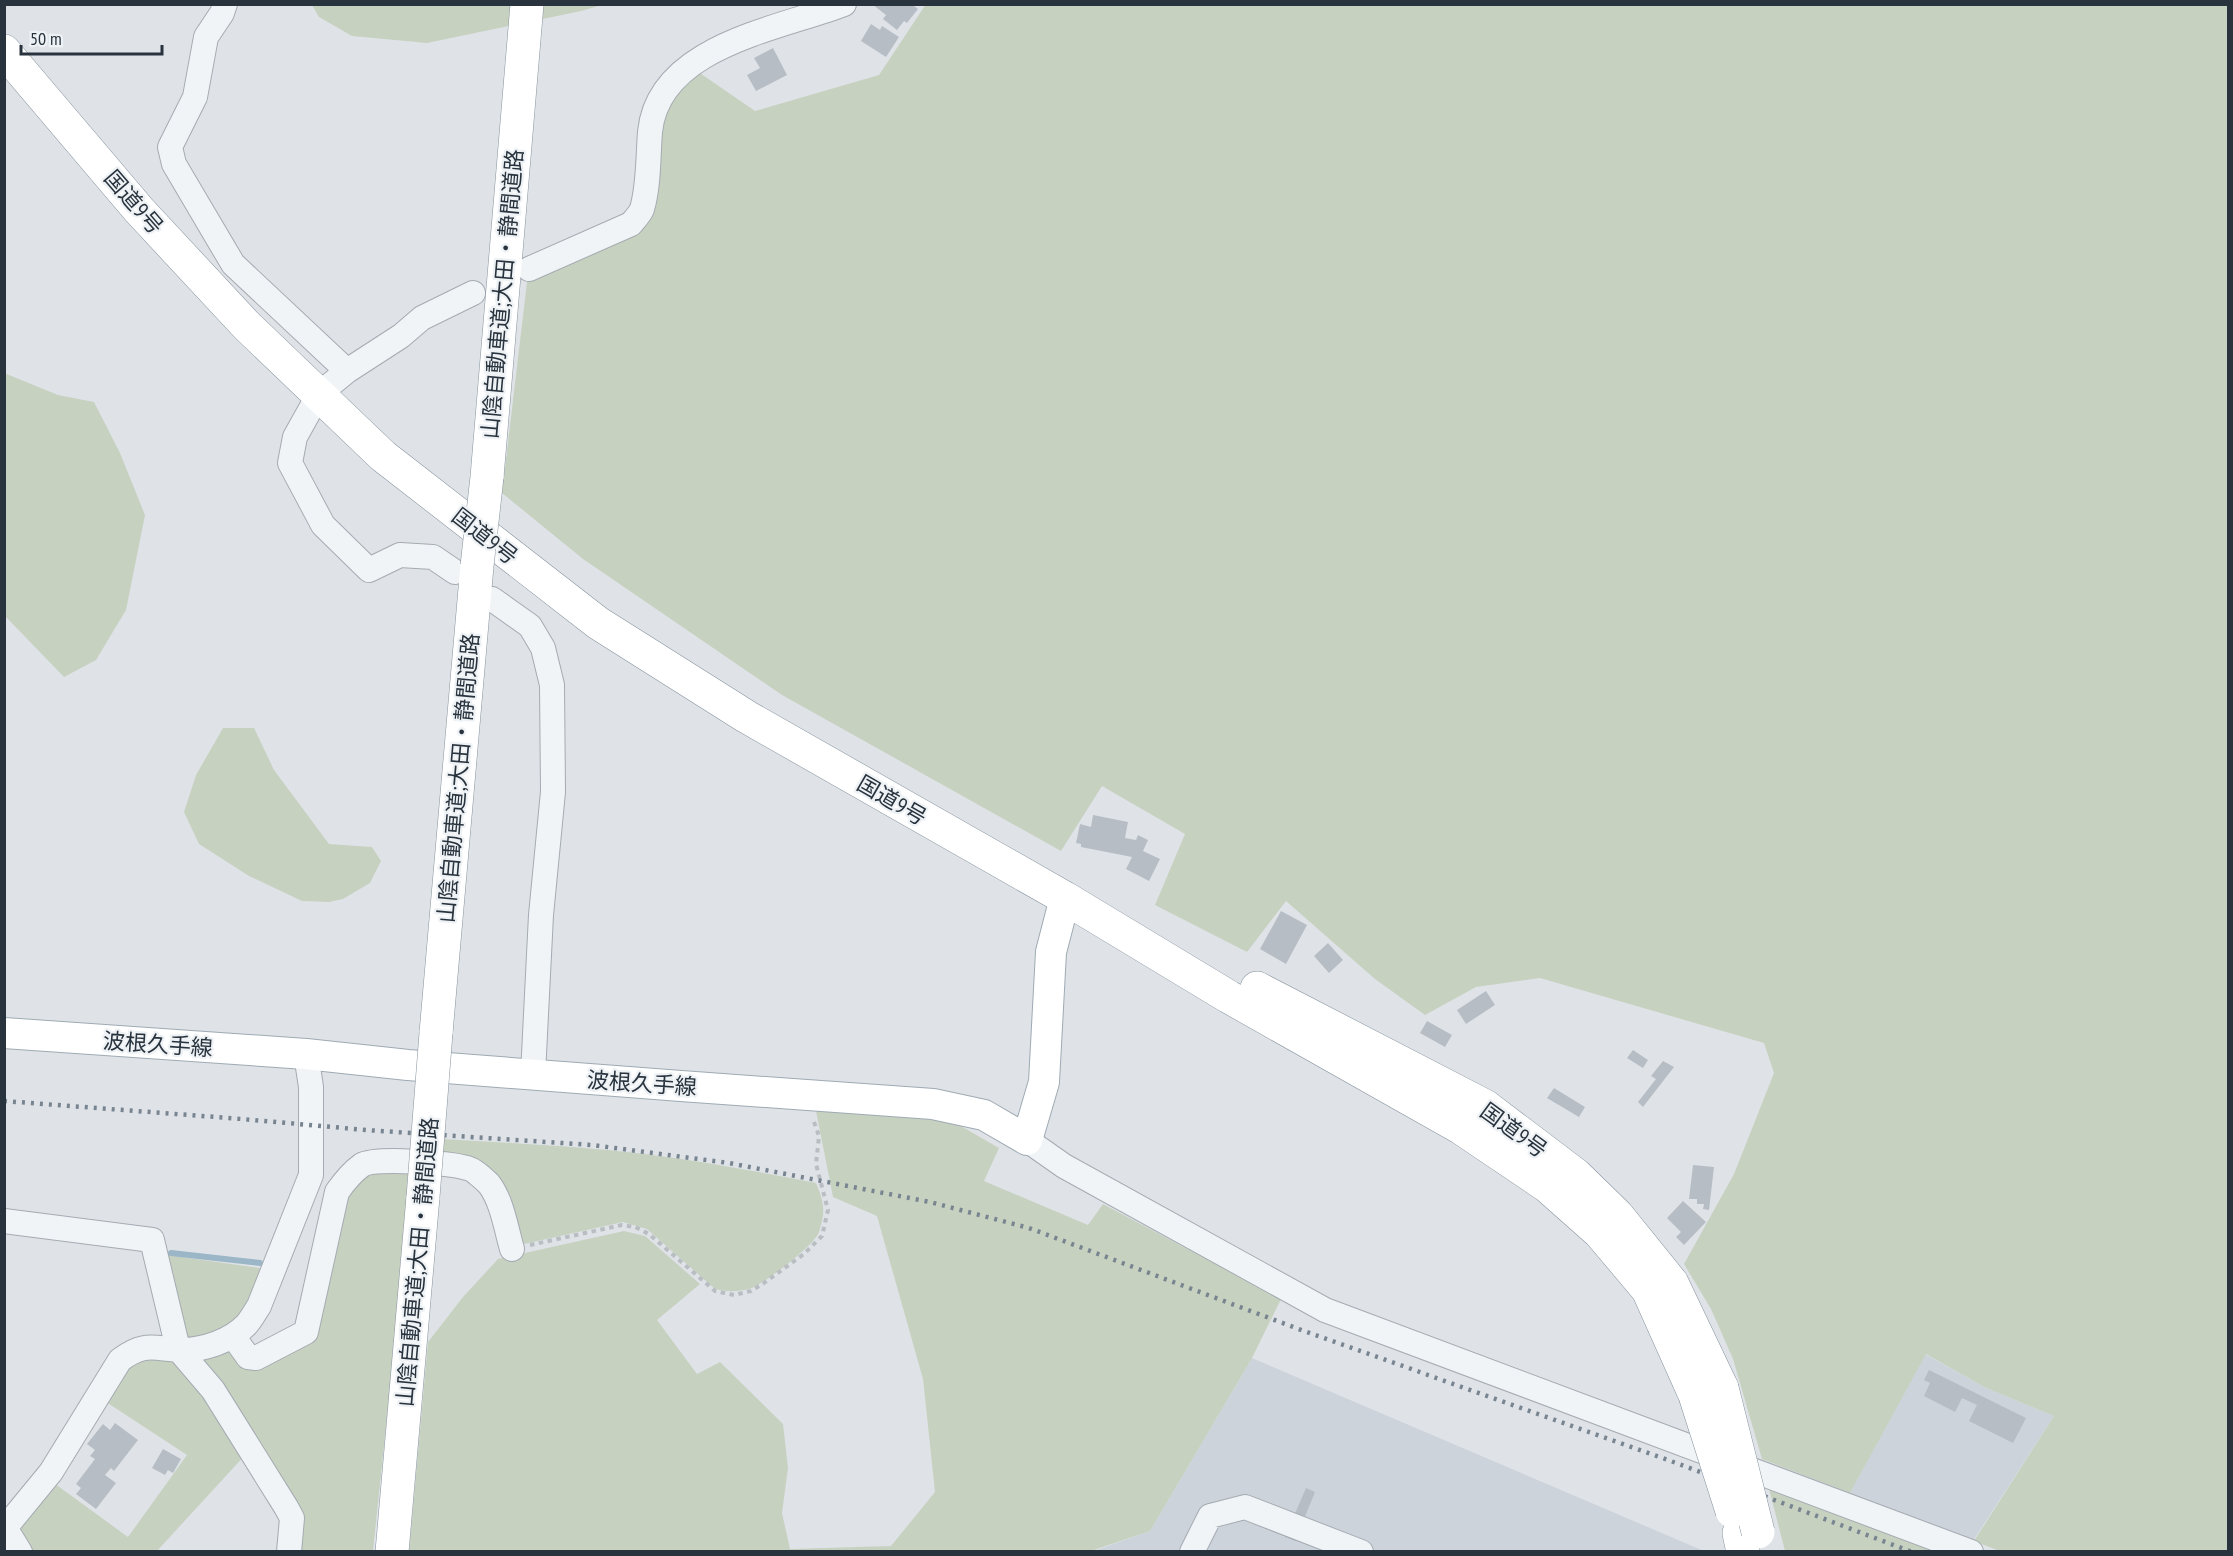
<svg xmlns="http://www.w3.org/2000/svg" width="2233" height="1556" viewBox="0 0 2233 1556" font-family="'PT Sans Narrow','Noto Sans JP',sans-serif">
	<rect width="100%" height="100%" fill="#dfe3e8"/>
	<!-- built -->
	<path fill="#cdd3da" d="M1925 1354 1984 1387 2054 1416 1973 1541 1850 1493Z
		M1252 1358 1704 1551 1091 1552 1150 1531Z"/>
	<!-- green -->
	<path fill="#c7d1c0" d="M926 4 2228 5V1551L2002 1552 1974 1541 2054 1416 1984 1387 1926 1354 1850 1493 1762 1459 1733 1359 1711 1309 1684 1264 1734 1174 1774 1073 1764 1043 1540 978 1476 987 1425 1015 1375 979 1286 901 1247 952 1155 905 1185 834 1102 786 1061 851 782 695 583 559 502 493 527 282 627 237 664 99 694 69 755 111 879 75Z
		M312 5H602L581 11 427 43 352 36 319 17Z
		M4 373 58 395 94 402 120 453 145 515 126 610 96 660 64 677 5 616Z
		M223 728H254L274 770 329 844 372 847 381 861 370 883 343 899 329 902 302 901 249 876 199 844 184 812 196 775Z
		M815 1106 895 1108 959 1125 999 1148 984 1181 1088 1225 1103 1204 1281 1299 1252 1358 1150 1531 1091 1551 409 1552 428 1342 463 1297 498 1259 624 1231 645 1236 700 1284 657 1320 697 1374 720 1362 783 1424 788 1468 782 1513 790 1549 891 1546 935 1492 923 1379 877 1216 833 1197Z
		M443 1139C510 1143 577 1146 644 1154 702 1161 759 1172 816 1183 824 1202 826 1211 819 1232 815 1245 766 1282 752 1288 740 1292 727 1292 715 1289L647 1229 623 1222 524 1244 513 1235 503 1196 443 1162Z
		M413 1167 373 1551H295L299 1508 191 1357 232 1342 241 1357 311 1333 341 1199 373 1170Z
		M167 1255 267 1269 242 1322 185 1345Z
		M180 1357 247 1453 157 1551H27L17 1523 51 1481 128 1537 187 1455 103 1400 127 1360Z
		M1768 1485 1938 1551H1785Z"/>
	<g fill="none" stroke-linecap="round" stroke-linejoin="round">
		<!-- stream -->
		<path stroke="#9ab6c7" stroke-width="6" d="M171 1253 260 1263"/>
	</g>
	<!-- building -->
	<path fill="#b6bdc4" d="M872 4H915L914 6 918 9 907 23 904 21 897 30 883 19 886 15Z
		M871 24 880 30 882 26 899 37 886 57 861 41Z
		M773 48 787 75 756 91 747 75 760 68 754 58Z
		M1093 815 1128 822 1125 838 1136 840 1138 835 1148 840 1143 851 1160 859 1149 881 1126 869 1132 857 1081 847V844L1076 843 1080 824 1091 827Z
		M1281 911 1307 925 1286 964 1260 949Z
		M1328 943 1343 960 1329 973 1314 956Z
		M1486 991 1495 1005 1466 1024 1457 1010Z
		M1427 1021 1452 1035 1445 1047 1420 1033Z
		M1633 1050 1648 1060 1643 1068 1627 1058Z
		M1663 1061 1674 1067 1643 1107 1638 1102 1656 1079 1651 1076Z
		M1554 1088 1585 1107 1579 1117 1547 1098Z
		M1693 1165 1714 1167 1709 1210 1703 1209 1704 1204H1697V1199H1689Z
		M1683 1201 1706 1222 1684 1245 1676 1237 1681 1232 1667 1218Z
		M1929 1370 2026 1418 2013 1443 1969 1421 1977 1405 1962 1398 1955 1412 1924 1396 1930 1383 1924 1380Z
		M115 1423 138 1440 114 1471 111 1468 105 1475 116 1483 96 1509 76 1494 81 1488 76 1484 95 1459 90 1456 95 1450 87 1444 103 1424 110 1430Z
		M163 1449 181 1459 173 1473 168 1470 165 1475 152 1468Z
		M1306 1488 1315 1492 1295 1541 1285 1537Z"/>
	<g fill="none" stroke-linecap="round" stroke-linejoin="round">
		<defs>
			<path id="minor" d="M225 4 222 13 206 37 195 97 170 147 174 164 233 264 347 371
				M529 269 631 224C635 219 640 214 642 209 649 185 648 157 650 132 658 46 779 29 844 4
				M455 572 433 557 400 555 369 570 323 525 290 463 295 437 319 394 347 371 401 336 422 318 473 293
				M492 599 530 626 543 648 552 685 553 792 541 915 533 1074
				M1027 1140 1064 1166 1325 1310 1971 1552
				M4 1221 152 1240 178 1349 213 1390 286 1507 292 1518 289 1552
				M233 1336 248 1357 256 1358 306 1332 337 1192C344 1182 352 1172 362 1165 376 1157 450 1163 467 1168 473 1169 484 1179 489 1184 502 1201 506 1228 512 1249
				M4 1526 20 1552
				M5 1528 51 1472 120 1360C145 1341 154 1349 182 1350 203 1350 231 1341 246 1325 251 1320 255 1312 259 1306L311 1175V1087L306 1054
				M1192 1552 1210 1516 1245 1507 1361 1552"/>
			<path id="major" d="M4 1033 306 1054 408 1065 681 1086 933 1104 984 1115 1027 1140 1044 1082 1051 952 1065 898"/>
			<path id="highway" d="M4 51 139 210 246 325 383 456 598 623 747 717 1065 898 1229 997 1461 1128 1547 1186 1600 1233 1648 1290 1695 1395
				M487 477 527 4
				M1257 988 1485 1106 1576 1175 1617 1215 1672 1283 1722 1388
				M436 1033 477 566
				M1739 1533 1743 1552
				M392 1552 423 1197"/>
		</defs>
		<!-- minor casing -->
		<use href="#minor" stroke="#a4abb2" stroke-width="26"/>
		<!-- major casing -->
		<use href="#major" stroke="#9eaab3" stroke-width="32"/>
		<!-- highway casing -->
		<use href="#highway" stroke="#86939e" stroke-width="34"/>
		<!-- path -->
		<path stroke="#b9bec2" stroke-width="4" stroke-dasharray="4.5 4.5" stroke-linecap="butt" d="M530 1245 622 1225 635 1227 649 1234 715 1291 734 1295 751 1291 764 1283 804 1254 822 1236 828 1210 816 1164 819 1136 813 1119"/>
		<!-- minor -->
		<use href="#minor" stroke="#f1f4f6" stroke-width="24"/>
		<!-- major -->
		<use href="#major" stroke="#fff" stroke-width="30"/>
		<!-- highway -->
		<use href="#highway" stroke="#fff" stroke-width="33"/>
		<!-- rail -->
		<path stroke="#788591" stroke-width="4.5" stroke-dasharray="3 6" stroke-linecap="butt" d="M4 1101 242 1119 366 1130 592 1145 729 1163 930 1202 1029 1228 1304 1331 1679 1464 1912 1552"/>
		<defs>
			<path id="highway-bridge" d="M477 566 487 477
				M423 1197 436 1033
				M1722 1388 1758 1532
				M1695 1395 1732 1511"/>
		</defs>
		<!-- highway-bridge casing -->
		<use href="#highway-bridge" stroke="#86939e" stroke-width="34" stroke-linecap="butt"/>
		<!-- highway-bridge -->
		<use href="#highway-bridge" stroke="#fff" stroke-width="33"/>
	</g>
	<g text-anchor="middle" stroke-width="4.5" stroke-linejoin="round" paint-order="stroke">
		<!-- street labels -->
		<g font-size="22" fill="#28333e" stroke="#eef2f5">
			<text transform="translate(134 202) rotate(49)" y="8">国道9号</text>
			<text transform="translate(502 294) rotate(-85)" y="8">山陰自動車道;大田・静間道路</text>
			<text transform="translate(485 536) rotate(38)" y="8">国道9号</text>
			<text transform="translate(458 778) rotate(-85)" y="8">山陰自動車道;大田・静間道路</text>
			<text transform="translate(892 800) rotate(30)" y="8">国道9号</text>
			<text transform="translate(158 1044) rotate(4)" y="8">波根久手線</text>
			<text transform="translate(642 1083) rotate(4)" y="8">波根久手線</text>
			<text transform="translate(1514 1130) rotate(36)" y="8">国道9号</text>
			<text transform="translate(417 1262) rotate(-85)" y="8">山陰自動車道;大田・静間道路</text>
		</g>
	</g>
	<!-- border -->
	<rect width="2233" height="1556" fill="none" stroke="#28333e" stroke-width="12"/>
	<!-- scale -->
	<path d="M21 45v9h141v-9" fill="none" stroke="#28333e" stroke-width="3"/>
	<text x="30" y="45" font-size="18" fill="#28333e" stroke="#eef2f5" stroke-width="4.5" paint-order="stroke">50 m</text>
</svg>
